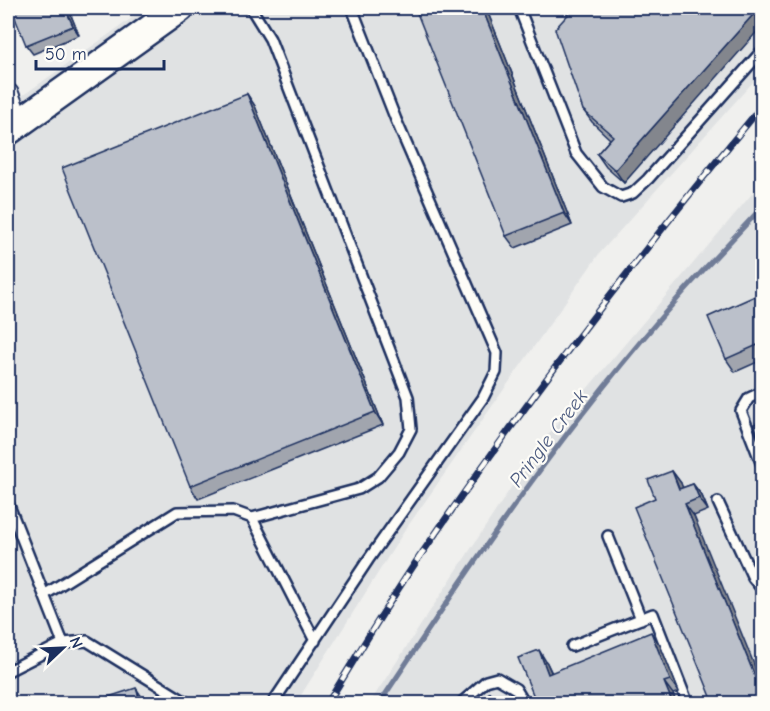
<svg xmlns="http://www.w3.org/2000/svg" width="770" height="711" viewBox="0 0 770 711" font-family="'Comic Neue',sans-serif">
	<rect width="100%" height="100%" fill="#f0f0ee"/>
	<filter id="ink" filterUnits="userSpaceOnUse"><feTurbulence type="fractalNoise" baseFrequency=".0167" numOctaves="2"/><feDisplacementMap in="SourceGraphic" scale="12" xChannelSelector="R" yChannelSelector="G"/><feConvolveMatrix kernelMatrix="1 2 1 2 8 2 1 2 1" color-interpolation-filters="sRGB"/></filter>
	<g filter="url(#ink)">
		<!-- built -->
		<path fill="#e0e2e3" d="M146 8H762V72L599 254 405 530 296 703H8V106Z
			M762 182V703L369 704 537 448Z"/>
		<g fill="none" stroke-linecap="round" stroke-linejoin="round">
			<!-- stream -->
			<path stroke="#6f7b97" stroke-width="5" d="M379 704C472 563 567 423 679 297 706 266 735 237 762 207"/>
			<defs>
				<path id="lane" d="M519 8 576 153 603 187 621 197 633 193 648 179 762 51
					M762 392 749 398 741 411 762 465
					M718 502 753 578 762 589
					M8 503 63 643 8 671
					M252 518 315 641
					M608 536 641 619
					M44 595 177 512 233 511 252 518 359 489 378 477 399 452 411 429 408 397 270 39 251 8
					M63 643 87 641 189 704
					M572 646 653 614 688 704
					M272 704 368 560 483 398 496 372 497 353 396 120 352 8
					M460 704 486 681 497 678 516 689 525 704"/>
				<path id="street" d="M8 94 19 122"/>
				<path id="secondary" d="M8 131 180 8"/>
			</defs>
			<!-- lane casing -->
			<use href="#lane" stroke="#1b2f5e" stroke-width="14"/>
			<!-- street casing -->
			<use href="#street" stroke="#1b2f5e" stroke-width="24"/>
			<!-- secondary casing -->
			<use href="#secondary" stroke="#1b2f5e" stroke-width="32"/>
			<!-- lane -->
			<use href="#lane" stroke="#fdfcf7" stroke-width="9"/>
			<!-- street -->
			<use href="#street" stroke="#fdfcf7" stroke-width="20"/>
			<!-- secondary -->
			<use href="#secondary" stroke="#fdfcf7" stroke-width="27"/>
			<defs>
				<path id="rail" d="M327 704C360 651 391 597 427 546 531 394 644 248 762 106"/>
			</defs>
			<!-- rail casing -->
			<use href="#rail" stroke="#1b2f5e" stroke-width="7"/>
			<!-- rail -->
			<use href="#rail" stroke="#fdfcf7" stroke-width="4.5" stroke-dasharray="14" stroke-linecap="butt"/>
		</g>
		<!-- wall -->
		<path fill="#a1a5ae" stroke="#1b2f5e" stroke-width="1.5" d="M68 8 79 35 33 54 26 45Z
			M486 8 572 225 515 248 506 236Z
			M762 8 624 183 606 167 597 154 610 139 592 122 583 110Z
			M247 94 255 106 383 425 198 499 190 486Z
			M762 293V360L735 372 726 359Z
			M672 471 681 483 682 488 693 484 702 496 708 510 694 516 655 498Z
			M660 645 679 692 673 694 537 704 547 663 552 673Z"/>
		<!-- shaded-wall -->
		<path fill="#83868d" stroke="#1b2f5e" stroke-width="1.5" d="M65 8H68L79 35 73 26Z
			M482 8H486L572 225 564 213Z
			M759 8H762V26L624 183 615 170Z
			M247 94 255 106 383 425 375 412Z
			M672 471 681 483 688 502 679 489Z
			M693 484 702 496 708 510 699 498Z
			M685 504 694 516 762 684V694Z
			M651 632 660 645 679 692 670 680Z
			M539 650 547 663 557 686 548 674Z
			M664 682 673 694 677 704H673Z
			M136 688 144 700 145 704H141Z"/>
		<!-- building -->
		<path fill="#bbc0ca" stroke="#1b2f5e" stroke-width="1.5" d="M11 8H65L73 26 26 45Z
			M415 8H482L564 213 506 236Z
			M574 8H759L615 170 597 154 613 136 583 110 555 29Z
			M247 94 375 412 190 486 62 168Z
			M762 293V343L726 359 708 317Z
			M762 421V445L754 424Z
			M672 471 679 489 693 484 699 498 685 504 762 694V704H714L634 507 655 498 648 480Z
			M651 632 670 680 664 682 673 704H537L518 658 539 650 548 674Z
			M136 688 141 704H87Z
			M490 692 500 704H477Z"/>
	</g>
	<g text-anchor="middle" stroke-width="4.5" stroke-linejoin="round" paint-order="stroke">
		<!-- water labels -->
		<g font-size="20" font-style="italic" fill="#4c5b7f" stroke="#fdfcf7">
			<text transform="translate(548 438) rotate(-53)" y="7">Pringle Creek</text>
		</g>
	</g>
	<!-- margin -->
	<rect width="770" height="711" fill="none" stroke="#fdfcf7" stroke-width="30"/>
	<rect x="15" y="15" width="740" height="681" fill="none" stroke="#1b2f5e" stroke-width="2" filter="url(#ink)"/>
	<!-- north arrow -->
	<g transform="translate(63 648) rotate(67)" stroke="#fdfcf7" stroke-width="4.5" paint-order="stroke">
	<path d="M0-4.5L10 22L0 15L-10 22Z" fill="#1b2f5e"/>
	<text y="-9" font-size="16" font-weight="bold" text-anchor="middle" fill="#1b2f5e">N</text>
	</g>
	<!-- scale -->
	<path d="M36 60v9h128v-9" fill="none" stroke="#1b2f5e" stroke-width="3"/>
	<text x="45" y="60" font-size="18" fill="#1b2f5e" stroke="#fdfcf7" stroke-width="4.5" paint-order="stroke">50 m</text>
</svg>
